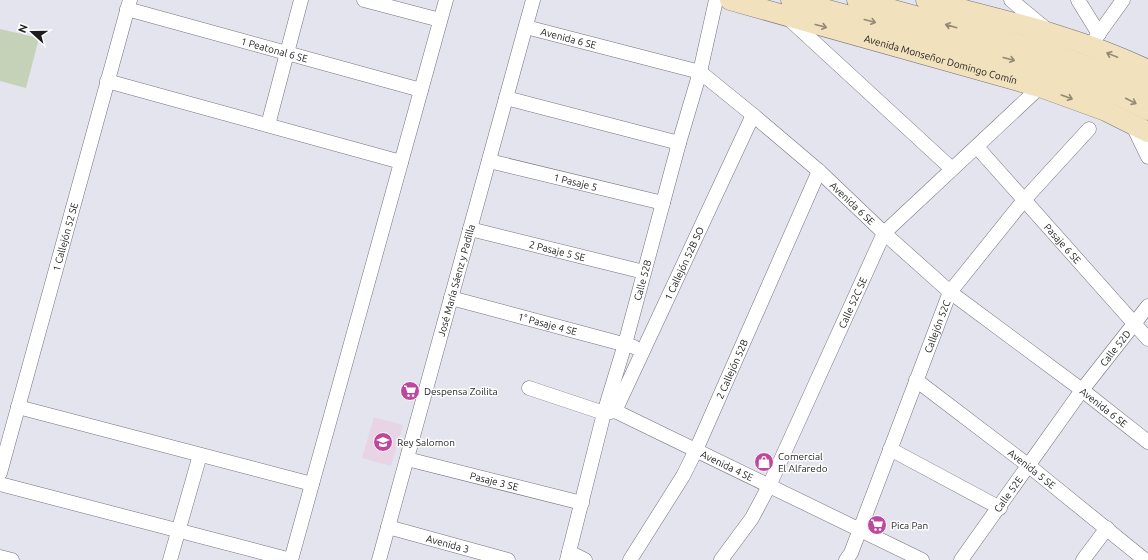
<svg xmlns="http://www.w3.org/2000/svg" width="1148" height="560" viewBox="0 0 1148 560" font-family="Ubuntu,sans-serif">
	<rect width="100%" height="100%" fill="#e3e4ed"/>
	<!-- education -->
	<path fill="#e7d5e5" d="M374 417 403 425 391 466 362 458Z"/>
	<!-- green -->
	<path fill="#c5d2b8" d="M0 29 39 38 26 88 0 81Z"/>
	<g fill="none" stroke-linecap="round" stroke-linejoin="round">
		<defs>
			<g id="street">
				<path d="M364 0 440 20"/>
				<path d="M1011 0 1046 29"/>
				<path d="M1078 0 1099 34"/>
				<path id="s1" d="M127 9 421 90"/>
				<path d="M788 18 952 169"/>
				<path id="s2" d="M526 27 700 72 753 115 819 171 884 233 950 292 1082 390 1148 442"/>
				<path d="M1090 46 1123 0"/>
				<path d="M107 81 401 162"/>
				<path d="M506 98 679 143"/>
				<path d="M1132 124 1148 157"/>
				<path d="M268 125 301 0"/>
				<path id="s3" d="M977 147 1148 339"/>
				<path id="s4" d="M489 161 663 203"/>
				<path id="s5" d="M470 229 644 272"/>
				<path id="s6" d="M451 298 634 347"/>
				<path id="s7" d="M916 380 1029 466 1145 560"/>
				<path id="s8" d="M529 388 604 413 615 411 922 560"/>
				<path d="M18 407 312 484"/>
				<path id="s9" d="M615 411 753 115"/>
				<path d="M890 449 1000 508"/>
				<path id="s10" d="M407 459 582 503"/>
				<path id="s11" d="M0 473 130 0"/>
				<path d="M0 484 291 560"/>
				<path id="s12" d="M388 527 508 560"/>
				<path d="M569 552 585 560"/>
				<path d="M0 557 12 560"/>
				<path d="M170 560 200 455"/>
				<path d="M291 560 446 0"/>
				<path id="s13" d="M379 560 533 0"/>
				<path id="s14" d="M567 560 604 413 625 344 679 143 700 72 716 0"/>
				<path id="s15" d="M630 560 683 476 696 450 819 171"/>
				<path id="s16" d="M721 560 752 518 769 486 884 233 1040 87"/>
				<path id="s17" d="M846 560 851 553 950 292 1024 200 1089 129"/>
				<path id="s18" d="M961 560 1082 390 1148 306"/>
				<path d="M1083 560 1107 528"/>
			</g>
			<g id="secondary">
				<path id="s19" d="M730 0 1040 87 1106 111 1148 132"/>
				<path d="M791 0 1043 68 1118 95 1148 110"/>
				<path d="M857 0 1047 52 1128 80 1148 90"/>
				<path d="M926 0C1001 20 1078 36 1148 70"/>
			</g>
		</defs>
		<!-- street casing -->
		<use href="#street" stroke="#73747c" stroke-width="15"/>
		<!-- secondary casing -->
		<use href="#secondary" stroke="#73747c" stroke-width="21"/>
		<!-- street -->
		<use href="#street" stroke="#fff" stroke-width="14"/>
		<!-- secondary -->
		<use href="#secondary" stroke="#f1e1bc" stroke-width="20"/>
	</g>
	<!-- one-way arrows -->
	<defs><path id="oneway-shaft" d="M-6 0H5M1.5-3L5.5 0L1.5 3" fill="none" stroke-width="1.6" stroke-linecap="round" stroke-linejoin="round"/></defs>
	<g stroke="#928976">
		<use href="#oneway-shaft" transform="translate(870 21) rotate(15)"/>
		<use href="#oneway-shaft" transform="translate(821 26) rotate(15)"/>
		<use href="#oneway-shaft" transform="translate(951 26) rotate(-164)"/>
		<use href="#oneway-shaft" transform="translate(1112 55) rotate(-158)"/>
		<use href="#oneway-shaft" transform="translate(1009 59) rotate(15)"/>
		<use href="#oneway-shaft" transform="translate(1067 97) rotate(20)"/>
		<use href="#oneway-shaft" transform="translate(1131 101) rotate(27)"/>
	</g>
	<!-- icons -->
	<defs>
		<symbol id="supermarket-disc" viewBox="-11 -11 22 22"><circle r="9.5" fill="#be489e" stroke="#fff"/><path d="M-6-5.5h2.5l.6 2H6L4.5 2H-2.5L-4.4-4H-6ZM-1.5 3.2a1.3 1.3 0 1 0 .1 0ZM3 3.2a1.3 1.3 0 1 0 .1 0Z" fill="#fff"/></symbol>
		<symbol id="school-disc" viewBox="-11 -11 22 22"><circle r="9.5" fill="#be489e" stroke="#fff"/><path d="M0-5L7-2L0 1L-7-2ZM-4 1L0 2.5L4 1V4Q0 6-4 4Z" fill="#fff"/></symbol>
		<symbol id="shop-disc" viewBox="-11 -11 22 22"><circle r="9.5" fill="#be489e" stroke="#fff"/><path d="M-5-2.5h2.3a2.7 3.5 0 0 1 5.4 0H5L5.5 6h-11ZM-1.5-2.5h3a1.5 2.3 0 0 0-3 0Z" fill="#fff"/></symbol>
	</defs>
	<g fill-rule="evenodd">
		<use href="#supermarket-disc" x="399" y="380" width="22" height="22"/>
		<use href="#school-disc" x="372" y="431" width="22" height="22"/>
		<use href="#shop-disc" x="753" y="451" width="22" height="22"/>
		<use href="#supermarket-disc" x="866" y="514" width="22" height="22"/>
	</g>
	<g text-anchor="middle" stroke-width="3" stroke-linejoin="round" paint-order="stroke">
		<!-- street labels -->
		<g font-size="10" fill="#1d1d20" stroke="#fff">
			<text dy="4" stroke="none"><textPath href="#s2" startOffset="44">Avenida 6 SE</textPath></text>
			<text dy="4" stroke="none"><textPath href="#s1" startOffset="153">1 Peatonal 6 SE</textPath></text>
			<text dy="4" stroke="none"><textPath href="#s19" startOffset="219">Avenida Monseñor Domingo Comín</textPath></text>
			<text dy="4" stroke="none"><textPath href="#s4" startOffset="89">1 Pasaje 5</textPath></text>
			<text dy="4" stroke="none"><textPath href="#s2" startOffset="381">Avenida 6 SE</textPath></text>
			<text dy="4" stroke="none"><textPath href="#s11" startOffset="245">1 Callejón 52 SE</textPath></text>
			<text dy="4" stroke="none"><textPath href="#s3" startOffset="129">Pasaje 6 SE</textPath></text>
			<text dy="4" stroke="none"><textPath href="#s5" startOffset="90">2 Pasaje 5 SE</textPath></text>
			<text dy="4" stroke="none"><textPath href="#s9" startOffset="163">1 Callejón 52B SO</textPath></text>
			<text dy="4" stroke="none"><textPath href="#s13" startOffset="290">José María Sáenz y Padilla</textPath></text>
			<text dy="4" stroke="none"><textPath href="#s14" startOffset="290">Calle 52B</textPath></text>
			<text dy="4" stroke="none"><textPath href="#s16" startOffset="290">Calle 52C SE</textPath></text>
			<text dy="4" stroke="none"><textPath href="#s6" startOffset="100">1° Pasaje 4 SE</textPath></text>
			<text dy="4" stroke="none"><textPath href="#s17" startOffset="251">Callejón 52C</textPath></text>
			<text dy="4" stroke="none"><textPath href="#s18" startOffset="262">Calle 52D</textPath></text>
			<text dy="4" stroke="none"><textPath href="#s15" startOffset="217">2 Callejón 52B</textPath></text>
			<text dy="4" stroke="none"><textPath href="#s2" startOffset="705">Avenida 6 SE</textPath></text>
			<text dy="4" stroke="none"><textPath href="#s8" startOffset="215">Avenida 4 SE</textPath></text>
			<text dy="4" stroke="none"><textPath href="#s7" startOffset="146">Avenida 5 SE</textPath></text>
			<text dy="4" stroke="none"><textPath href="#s10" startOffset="90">Pasaje 3 SE</textPath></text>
			<text dy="4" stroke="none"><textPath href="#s18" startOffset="81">Calle 52E</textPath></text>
			<text dy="4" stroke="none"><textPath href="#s12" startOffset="62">Avenida 3</textPath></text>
		</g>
		<!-- poi labels -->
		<g font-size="10" fill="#1d1d20" stroke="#fff" text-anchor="start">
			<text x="424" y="395">Despensa Zoilita</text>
			<text x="397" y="446">Rey Salomon</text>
			<text x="778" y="460">Comercial<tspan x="778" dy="12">El Alfaredo</tspan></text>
			<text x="891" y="529">Pica Pan</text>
		</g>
	</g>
	<!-- north arrow -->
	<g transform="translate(32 32) rotate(291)" stroke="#ffffff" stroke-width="3" paint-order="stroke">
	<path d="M0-3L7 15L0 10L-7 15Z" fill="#1d1d20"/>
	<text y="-6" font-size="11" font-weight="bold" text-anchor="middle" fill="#1d1d20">N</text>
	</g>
</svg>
